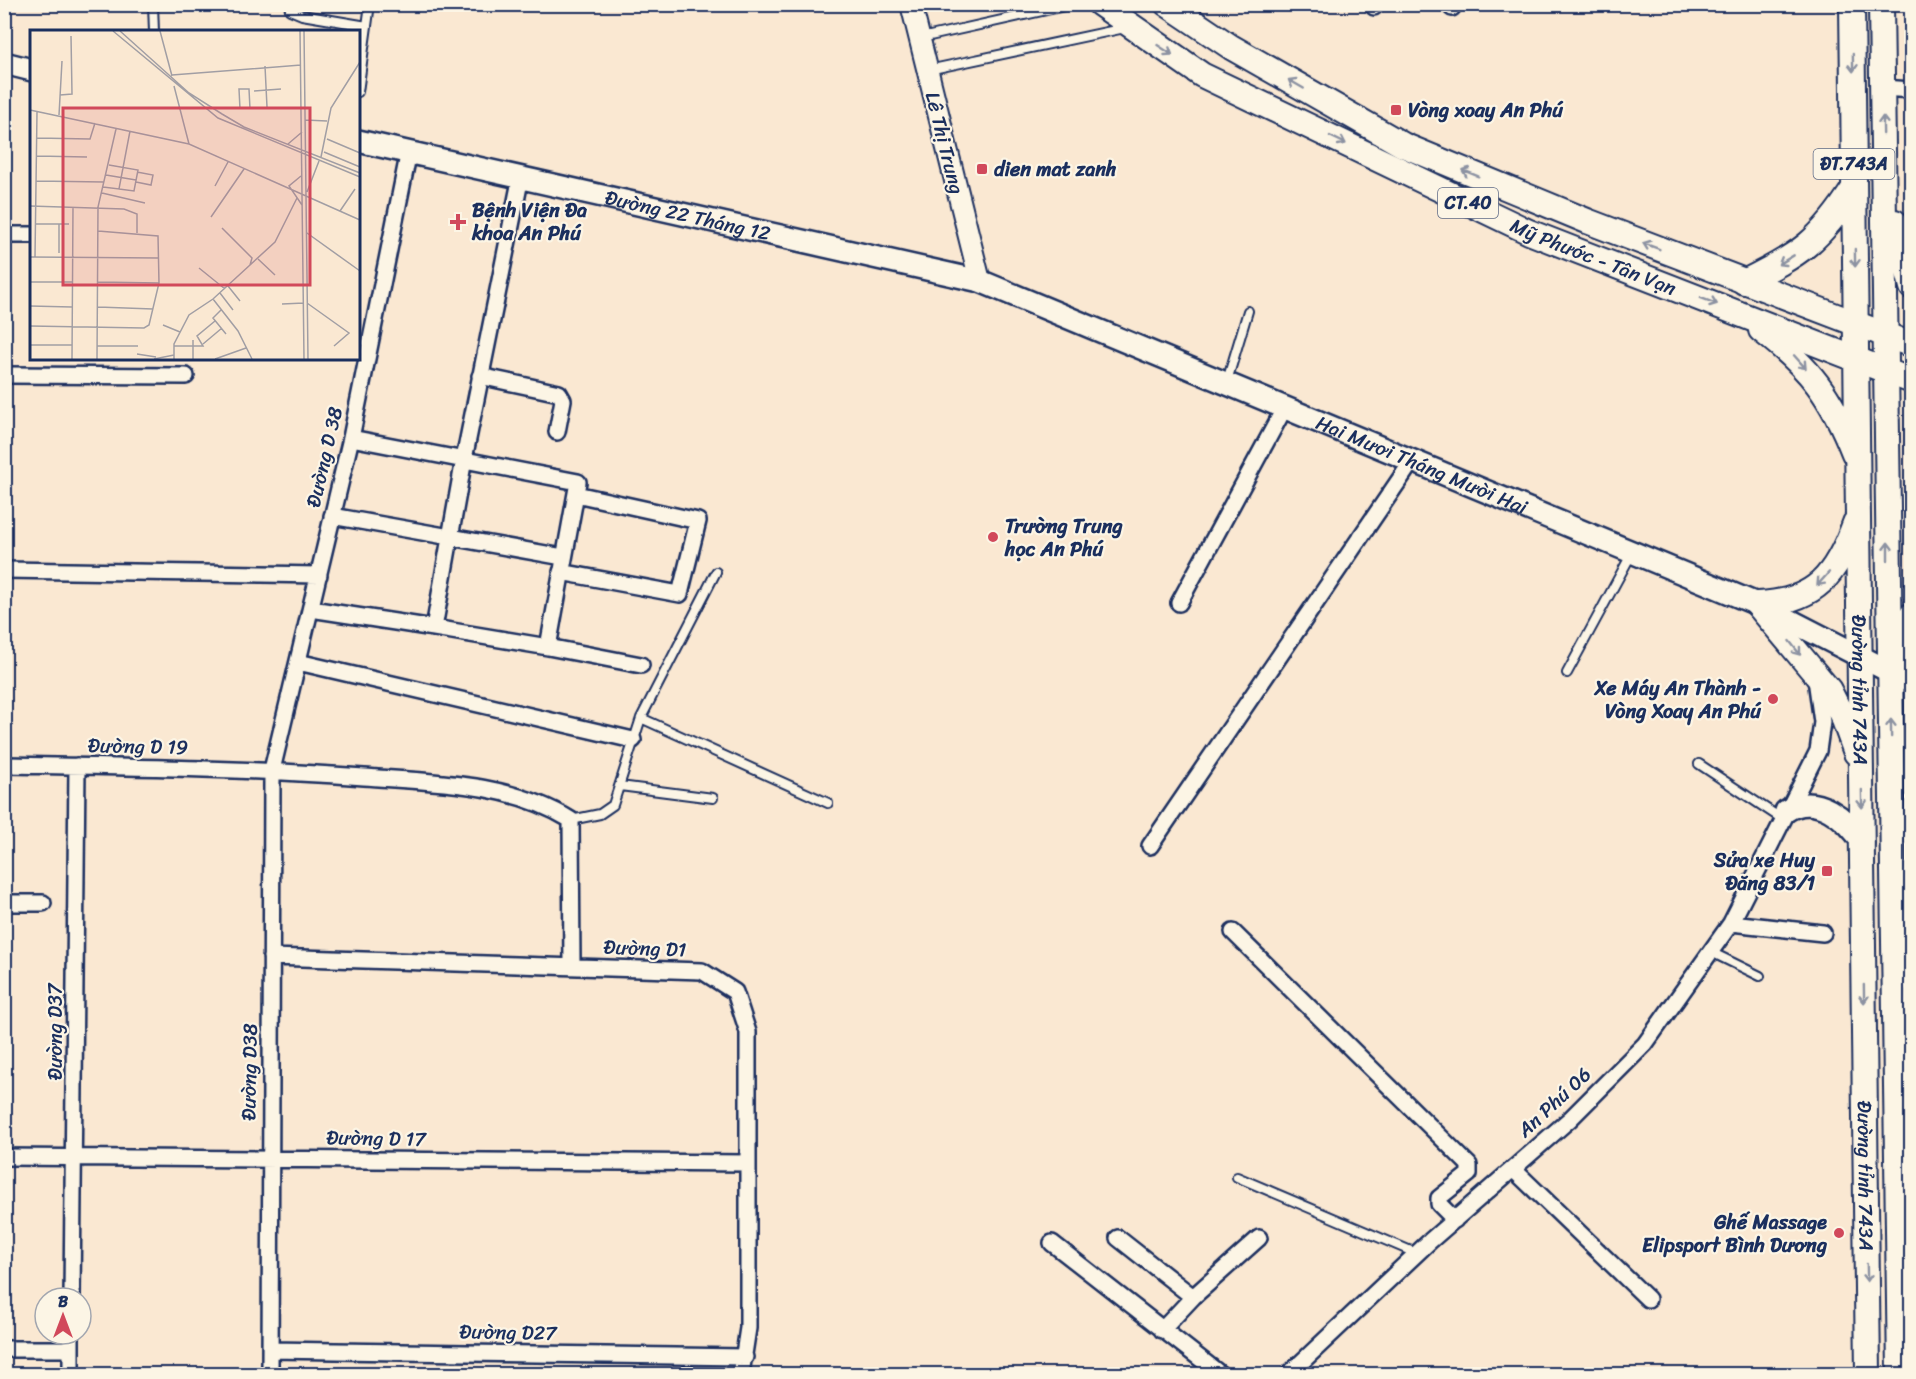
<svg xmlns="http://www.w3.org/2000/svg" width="1916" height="1379" viewBox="0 0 1916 1379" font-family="Sriracha,sans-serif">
	<rect width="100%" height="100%" fill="#fae8d2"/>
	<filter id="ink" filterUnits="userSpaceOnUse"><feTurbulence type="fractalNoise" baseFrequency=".0167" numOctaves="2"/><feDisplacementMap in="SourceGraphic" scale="12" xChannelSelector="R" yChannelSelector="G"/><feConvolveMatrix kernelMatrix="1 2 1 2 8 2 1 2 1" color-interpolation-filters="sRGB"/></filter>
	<g filter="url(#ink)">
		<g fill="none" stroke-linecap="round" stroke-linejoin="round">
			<defs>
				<path id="service" d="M153 4 154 32
					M289 4 290 10 302 15 367 26
					M921 38 1074 4
					M928 70 1125 28
					M358 92 370 4
					M1227 381 1248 311
					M1567 673 1632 553
					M641 718 828 803
					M1699 764 1782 819
					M620 786 713 798
					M571 820 600 814 613 805 641 718 716 572
					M1897 870 1912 877
					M1711 952 1760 976
					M1900 963 1912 969
					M1237 1177 1418 1254"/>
				<path id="minor" d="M1374 4V7
					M1452 4V8
					M1882 88 1912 90
					M4 235H32
					M4 375 186 376
					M480 376 559 393 563 400 557 432
					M351 438 578 482 548 647 434 628
					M332 516 563 557
					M4 570 319 575
					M561 572 680 594 698 521 576 494
					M1179 603 1285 407
					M311 609 434 628 464 459 521 176
					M548 647 641 665
					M298 662 633 740
					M4 765C125 767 244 768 364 777 433 782 510 782 571 820L572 967
					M1150 846 1413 460
					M4 903H43
					M1731 923 1823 933
					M1233 932 1469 1165V1174L1439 1198V1204L1455 1220
					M271 957 702 971 735 992 748 1032V1328L741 1374
					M1896 973 1912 984
					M4 1157 747 1163
					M1513 1169 1648 1299
					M1118 1238 1193 1297
					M1052 1243 1220 1374
					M72 1298 77 766
					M1162 1330 1193 1297 1259 1238
					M4 1349H71
					M270 1350 745 1357
					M71 1374V1334
					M270 1374 272 770 351 438 409 151
					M1289 1374 1430 1241 1570 1119 1645 1044 1731 923 1818 751 1822 722 1816 679"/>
				<path id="tertiary" d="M911 4 980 281"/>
				<g id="secondary">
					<path d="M4 63 32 70"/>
					<path id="s1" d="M358 141 980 281 1764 607 1912 683"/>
					<path d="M1786 811C1816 791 1847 819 1863 843"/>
				</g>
				<g id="primary">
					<path id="s2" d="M1100 4 1202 75 1529 232 1912 381"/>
					<path d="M1167 4 1231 47 1403 145 1587 221 1912 345"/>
					<path id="s3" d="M1852 4 1868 1374"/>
					<path d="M1881 4 1900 1374"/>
					<path d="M1895 222 1912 287"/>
					<path d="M1744 282C1801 254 1820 241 1854 188"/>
					<path d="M1761 330C1810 368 1831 395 1854 453"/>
					<path d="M1757 604 1829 690 1844 720 1856 753"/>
					<path d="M1757 604C1816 602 1836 575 1855 523"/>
					<path d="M1895 659 1912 615"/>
				</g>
			</defs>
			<!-- service casing -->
			<use href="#service" stroke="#1b2f5e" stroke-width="12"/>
			<!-- minor casing -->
			<use href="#minor" stroke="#1b2f5e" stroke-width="20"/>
			<!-- tertiary casing -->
			<use href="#tertiary" stroke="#1b2f5e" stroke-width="24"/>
			<!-- secondary casing -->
			<use href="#secondary" stroke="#1b2f5e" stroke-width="26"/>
			<!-- primary casing -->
			<use href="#primary" stroke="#1b2f5e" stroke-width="28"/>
			<!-- service -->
			<use href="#service" stroke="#fcf5e5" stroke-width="8"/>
			<!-- minor -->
			<use href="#minor" stroke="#fcf5e5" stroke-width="15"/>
			<!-- tertiary -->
			<use href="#tertiary" stroke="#fcf5e5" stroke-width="20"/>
			<!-- secondary -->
			<use href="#secondary" stroke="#fcf5e5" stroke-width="21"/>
			<!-- primary -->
			<use href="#primary" stroke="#fcf5e5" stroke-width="24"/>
		</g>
		<!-- one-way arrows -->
		<defs><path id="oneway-shaft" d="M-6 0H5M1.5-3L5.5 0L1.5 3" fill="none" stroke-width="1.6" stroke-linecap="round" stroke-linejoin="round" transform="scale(1.5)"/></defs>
		<g stroke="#8c92a2">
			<use href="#oneway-shaft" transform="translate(1165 50) rotate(33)"/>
			<use href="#oneway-shaft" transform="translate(1853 63) rotate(89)"/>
			<use href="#oneway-shaft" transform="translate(1296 84) rotate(-150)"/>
			<use href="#oneway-shaft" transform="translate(1883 125) rotate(-91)"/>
			<use href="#oneway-shaft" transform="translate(1338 140) rotate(26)"/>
			<use href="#oneway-shaft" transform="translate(1470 173) rotate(-158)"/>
			<use href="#oneway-shaft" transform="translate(1651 246) rotate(-159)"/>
			<use href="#oneway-shaft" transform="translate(1855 258) rotate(89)"/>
			<use href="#oneway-shaft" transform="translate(1786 260) rotate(149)"/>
			<use href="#oneway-shaft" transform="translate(1709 301) rotate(21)"/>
			<use href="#oneway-shaft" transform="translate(1800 362) rotate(48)"/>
			<use href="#oneway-shaft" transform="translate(1888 551) rotate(-90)"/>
			<use href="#oneway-shaft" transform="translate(1823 579) rotate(132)"/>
			<use href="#oneway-shaft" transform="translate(1795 648) rotate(52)"/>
			<use href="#oneway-shaft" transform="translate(1891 728) rotate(-91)"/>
			<use href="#oneway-shaft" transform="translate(1862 799) rotate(89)"/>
			<use href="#oneway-shaft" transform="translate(1864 994) rotate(89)"/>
			<use href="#oneway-shaft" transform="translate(1867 1273) rotate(89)"/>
		</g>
	</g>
	<!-- markers -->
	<g fill="#d1495b" stroke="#fcf5e5" stroke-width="2">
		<rect x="1390" y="104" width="12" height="12" rx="3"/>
		<rect x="976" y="163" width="12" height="12" rx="3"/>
		<path d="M455 213h6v6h6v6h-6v6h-6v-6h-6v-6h6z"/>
		<circle cx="993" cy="537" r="6"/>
		<circle cx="1773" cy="699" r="6"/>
		<rect x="1821" y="865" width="12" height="12" rx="3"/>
		<circle cx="1839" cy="1233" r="6"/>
	</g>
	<g text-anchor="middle" stroke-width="4.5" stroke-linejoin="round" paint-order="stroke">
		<!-- shield labels -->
		<g fill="#fcf5e5" stroke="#5e6a86" stroke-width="1.5">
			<rect x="1813.5" y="149" width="81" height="30" rx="4.5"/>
			<rect x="1438" y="188" width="60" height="30" rx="4.5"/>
		</g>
		<g font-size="18" font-weight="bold" fill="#1b2f5e">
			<text x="1854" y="170">ĐT.743A</text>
			<text x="1468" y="209">CT.40</text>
		</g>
		<!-- poi labels -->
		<g font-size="20" font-weight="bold" fill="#1b2f5e" stroke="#fcf5e5" text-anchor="start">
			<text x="1408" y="117">Vòng xoay An Phú</text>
			<text x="994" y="176">dien mat zanh</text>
			<text x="472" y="217">Bệnh Viện Đa<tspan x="472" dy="23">khoa An Phú</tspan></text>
			<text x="1005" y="533">Trường Trung<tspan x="1005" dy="23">học An Phú</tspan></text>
			<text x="1761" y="695" text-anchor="end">Xe Máy An Thành -<tspan x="1761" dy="23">Vòng Xoay An Phú</tspan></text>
			<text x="1815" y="867" text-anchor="end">Sửa xe Huy<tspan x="1815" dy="23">Đăng 83/1</tspan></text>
			<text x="1827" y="1229" text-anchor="end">Ghế Massage<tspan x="1827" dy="23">Elipsport Bình Dương</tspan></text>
		</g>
		<!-- street labels -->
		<g font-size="20" fill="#1b2f5e" stroke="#fcf5e5">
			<text transform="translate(945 143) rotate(76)" y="7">Lê Thị Trung</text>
			<text dy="7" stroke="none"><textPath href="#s1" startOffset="338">Đường 22 Tháng 12</textPath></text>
			<text dy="7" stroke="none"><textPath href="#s2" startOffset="556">Mỹ Phước - Tân Vạn</textPath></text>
			<text transform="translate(324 457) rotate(-77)" y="7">Đường D 38</text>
			<text dy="7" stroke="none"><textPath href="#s1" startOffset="1116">Hai Mươi Tháng Mười Hai</textPath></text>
			<text dy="7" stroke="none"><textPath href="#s3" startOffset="686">Đường tỉnh 743A</textPath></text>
			<text transform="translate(138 746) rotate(1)" y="7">Đường D 19</text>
			<text transform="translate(645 948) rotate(2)" y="7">Đường D1</text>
			<text transform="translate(55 1032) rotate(-90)" y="7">Đường D37</text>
			<text transform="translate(249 1072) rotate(-89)" y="7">Đường D38</text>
			<text transform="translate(1554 1102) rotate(-43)" y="7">An Phú 06</text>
			<text transform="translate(376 1138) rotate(1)" y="7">Đường D 17</text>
			<text dy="7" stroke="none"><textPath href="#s3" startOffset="1172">Đường tỉnh 743A</textPath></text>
			<text transform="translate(508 1332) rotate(1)" y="7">Đường D27</text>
		</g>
	</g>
	<!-- overview -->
	<g transform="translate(30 30)">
		<rect width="330" height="330" fill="#fae8d2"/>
		<path fill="none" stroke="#a19ea4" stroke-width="1.5" d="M83 1 188 88 330 147M90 1 159 63 192 84 214 97 330 143M130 1 142 46M270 1 274 329M274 1 278 329M235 36 237 77M142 45 271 35M144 56 159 114M224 61 251 59M30 65 42 64 41 6M210 79 209 59H219L220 79M0 80 159 114 330 190M29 85 32 31M275 90 297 91M7 108 60 109 65 93M297 109 330 123M258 114 272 102M294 122 330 137M7 126 57 127M291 127 301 78 330 32M79 135 108 140 104 161 89 159M76 145 106 150M271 146 259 156 272 175M6 151 74 152M106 152 121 155 123 145 107 142M185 156 198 132M73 157 89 159 100 101M277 162 289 131M72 163 115 173M0 176 94 179 107 184V203M310 181 325 159M181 187 214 139M6 194H39M192 198 222 228 220 235M277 203 330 241M29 223V194M0 227 129 228M5 227 7 82M228 229 245 245M169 238 195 259M0 252H43M68 252 129 253M198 256 210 271M190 263 203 280M183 269 208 301 222 329M277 273 319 303 304 316M252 274 274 273M0 276 42 277M68 277 123 279M191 280 183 288 196 304M133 295 150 302M0 296 114 298 119 295 129 253 128 206 68 201M173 314 192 298M0 315H42M67 316H108M144 316H173L167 306 185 291M107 324 126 327M42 329 43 177M67 329 68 177 86 99M124 329 144 325M144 329V314L159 285 183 269 245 212 267 168M163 329V310M185 329 216 318"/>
		<path fill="#d1495b" fill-opacity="0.15" stroke="#d1495b" stroke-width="3" d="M33 78H280V255H33Z"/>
		<rect width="330" height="330" fill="none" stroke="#1b2f5e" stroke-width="3"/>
	</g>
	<!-- margin -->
	<rect width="1916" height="1379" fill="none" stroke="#fcf5e5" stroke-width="24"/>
	<rect x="12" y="12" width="1892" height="1355" fill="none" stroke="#1b2f5e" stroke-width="2" filter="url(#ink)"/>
	<!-- north arrow -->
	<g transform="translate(63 1316)"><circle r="28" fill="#fcf5e5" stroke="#a2a6af" stroke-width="1.5"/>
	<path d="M0-4.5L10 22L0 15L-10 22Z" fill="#d1495b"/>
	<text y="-9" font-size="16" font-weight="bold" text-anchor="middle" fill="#1b2f5e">B</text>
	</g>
</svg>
